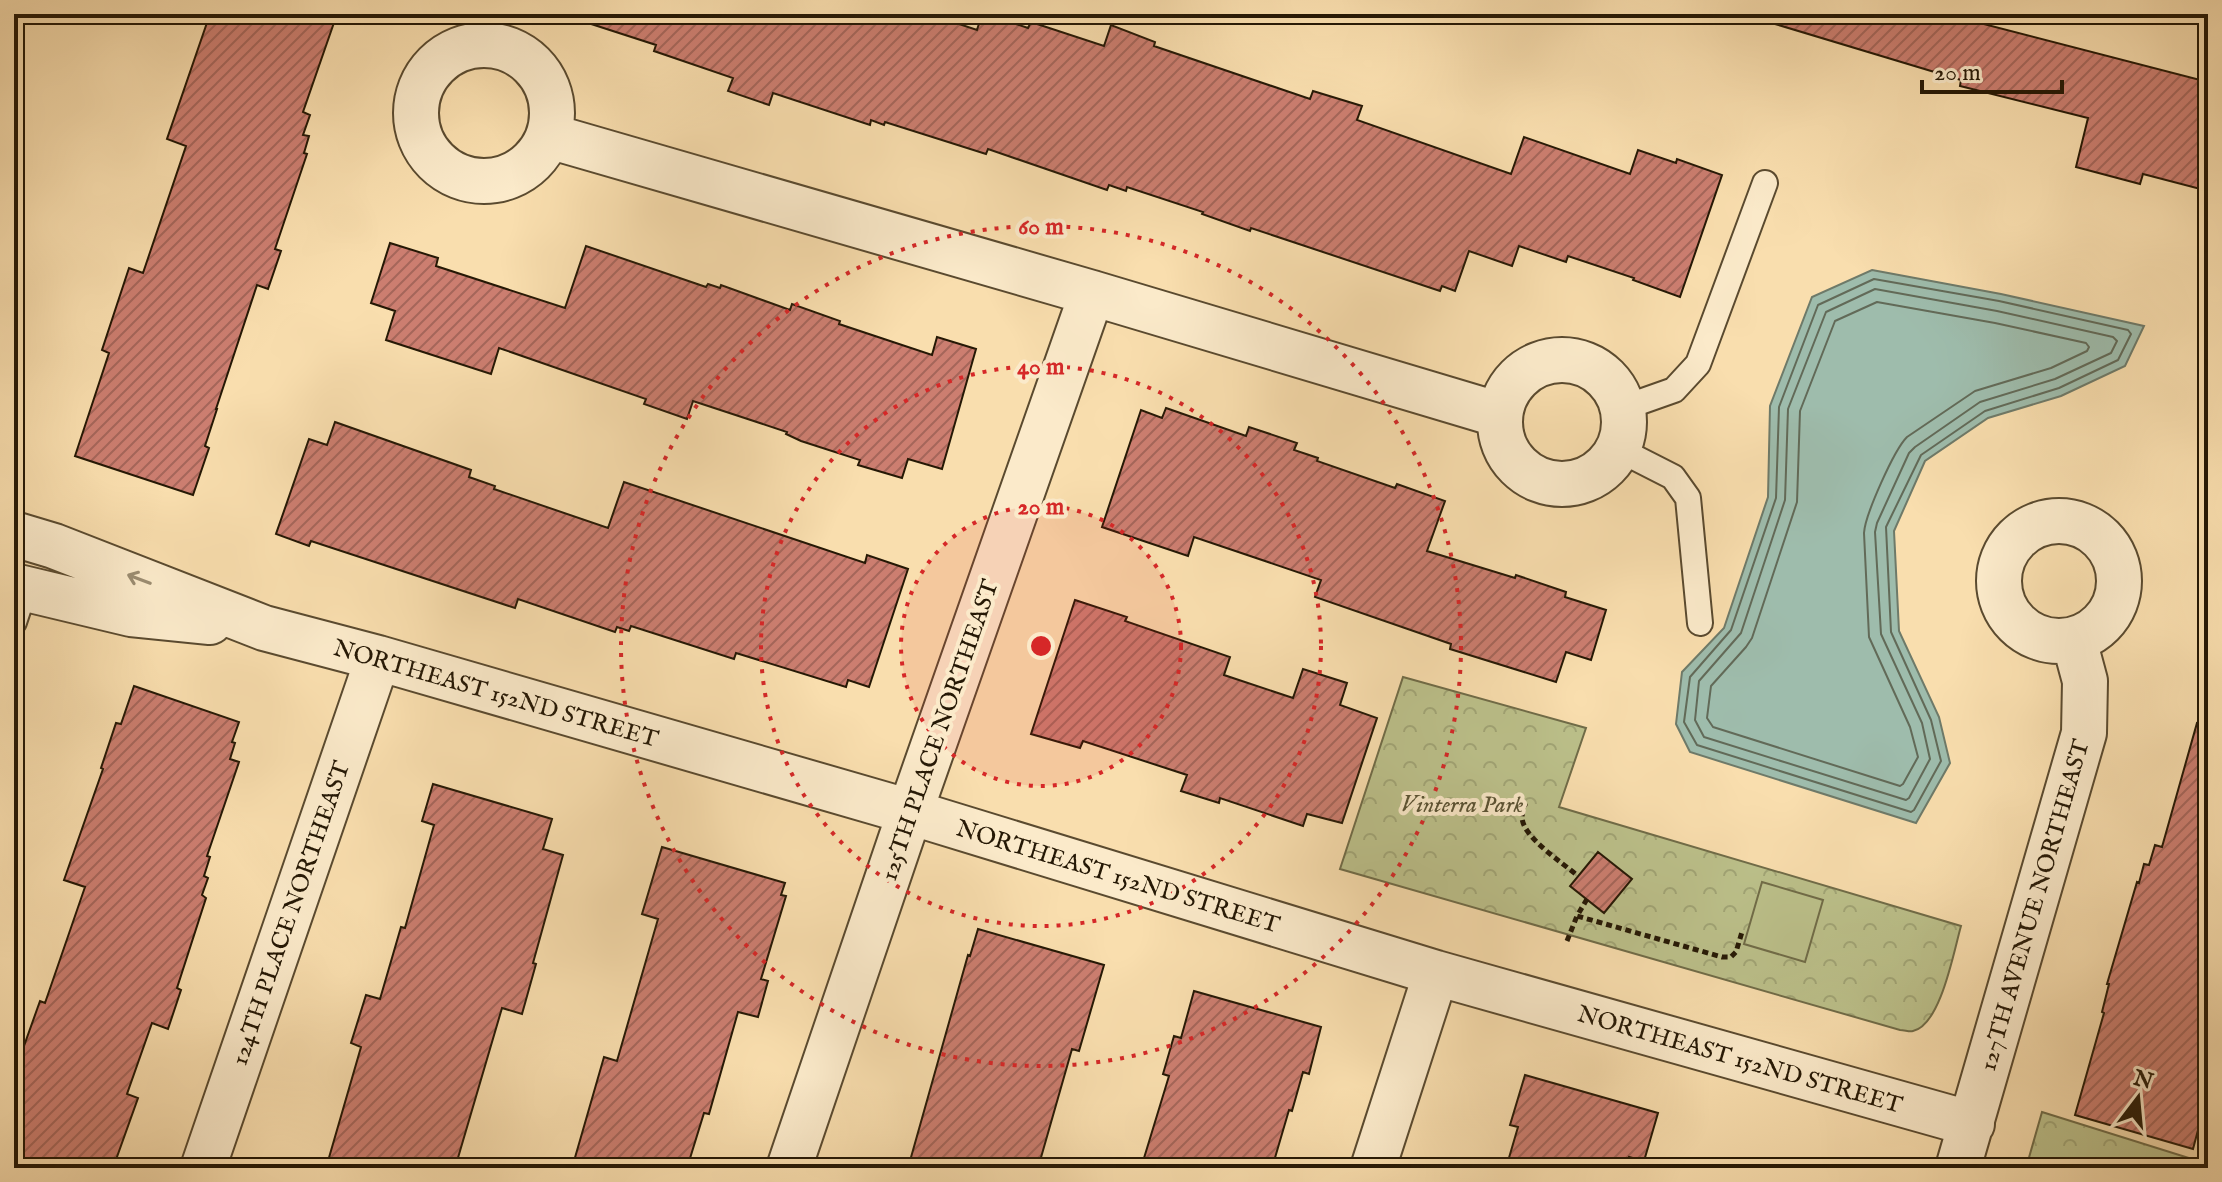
<svg xmlns="http://www.w3.org/2000/svg" width="2222" height="1182" viewBox="0 0 2222 1182" font-family="'IM FELL English',serif">
	<defs>
		<pattern id="park-crowns" width="20" height="18" patternUnits="userSpaceOnUse" patternTransform="scale(2)"><rect width="20" height="18" fill="#bcc18b"/><path d="M2 6a3 3 0 1 1 6 0M12 15a3 3 0 1 1 6 0" fill="none" stroke="#a1a576"/></pattern>
		<pattern id="building-hatch" width="6" height="6" patternUnits="userSpaceOnUse" patternTransform="scale(2)"><rect width="6" height="6" fill="#cc7e70"/><path d="M-1 1l2-2M0 6l6-6M5 7l2-2" fill="none" stroke="#a5665a"/></pattern>
	</defs>
	<rect width="100%" height="100%" fill="#f9deae"/>
	<filter id="stains"><feTurbulence type="fractalNoise" baseFrequency=".0025" numOctaves="4"/><feColorMatrix values="0 0 0 0 .2 0 0 0 0 .09 0 0 0 0 .02 0 0 0 .5 -.17"/></filter>
	<radialGradient id="worn" r=".72"><stop offset=".6" stop-color="#630" stop-opacity="0"/><stop offset="1" stop-color="#630" stop-opacity=".3"/></radialGradient>
	<!-- park -->
	<path fill="url(#park-crowns)" stroke="#706c48" stroke-width="2" d="M1403 677 1586 728 1559 807 1961 926C1954 950 1941 1025 1913 1031 1909 1032 1905 1030 1900 1030L1340 869Z
		M2042 1112 2208 1164V1168H2026Z"/>
	<!-- pitch -->
	<path fill="#bcc18b" stroke="#706c48" stroke-width="2" d="M1762 882 1823 900 1805 962 1744 944Z"/>
	<!-- water -->
	<path fill="#9ebcac" stroke="#6e7a69" stroke-width="2" d="M1872 270 2001 294 2144 326 2125 366 2061 396 1988 418 1925 461 1894 531 1899 631 1939 717 1950 763 1916 823 1690 752 1676 724 1682 672 1724 628 1768 497 1770 406 1812 297Z"/>
	<g fill="none" stroke-linecap="round" stroke-linejoin="round">
		<!-- shore -->
		<path stroke="#626a58" stroke-width="2" d="M1874 279 1999 301 2128 330 2131 334 2118 360 2059 388 1985 411 1921 455 1886 527 1891 632 1931 720 1941 761 1914 810 1911 812 1697 745 1684 722 1690 677 1731 630 1776 498 1779 407 1818 305Z
			M1875 289 1997 311 2113 337 2117 341 2111 353 2055 379 1980 402 1915 447 1909 453 1877 523 1875 532 1881 634 1922 723 1930 759 1909 798 1906 800 1704 737 1695 720 1699 681 1741 633 1785 500 1788 409 1826 312Z
			M1877 302 1995 323 2086 343 2089 347 2087 351 2051 368 1975 391 1907 437C1894 450 1865 515 1864 533L1869 637 1910 727 1918 757 1903 784 1900 786 1713 727 1707 718 1711 686 1746 647 1752 638 1797 502 1800 411 1835 321Z"/>
	</g>
	<!-- building -->
	<path fill="url(#building-hatch)" stroke="#251805" stroke-width="2" d="M210 14H337L303 112 310 115 303 135 309 136 304 153 307 154 275 249 281 251 268 289 257 285 216 409H217L205 446 209 448 193 495 75 456 109 353 102 350 129 268 143 273 186 146 167 139Z
		M586 14H929L977 30 982 14H986L1028 28 1031 22 1104 46 1111 25 1155 42 1154 46 1310 99 1313 91 1362 106 1357 120 1511 174 1524 137 1630 174 1638 150 1676 163 1677 159 1722 175 1680 297 1633 280 1634 278 1568 256 1566 262 1519 246 1512 266 1469 251 1455 291 1442 286 1440 291 1251 228 1250 231 1202 214 1203 212 1127 187 1126 191 1109 185 1107 190 988 149 986 154 885 122 884 125 871 120 870 125 773 93 769 105 728 91 733 78 654 51 656 45 585 22Z
		M1777 14H1945L2208 82V191L2143 174 2140 184 2076 167 2088 118 1960 86 1961 80 1775 24Z
		M390 243 438 258 436 266 565 308 586 246 706 287 708 284 720 288 721 285 790 310 792 304 840 321 839 324 932 355 937 337 976 349 942 469 908 459 902 478 858 465 860 460 801 441 786 434 787 432 693 401 687 419 644 404 646 399 499 348 491 374 386 340 395 311 371 303Z
		M1166 408 1246 436 1249 427 1297 443 1294 450 1318 458 1317 461 1395 488 1397 484 1445 501 1427 551 1515 578 1516 575 1566 592 1565 597 1606 610 1591 660 1566 652 1556 682 1450 649 1451 644 1315 597 1321 580 1194 537 1188 556 1102 527 1141 410 1162 418Z
		M335 422 471 470 469 477 495 486 494 489 608 528 624 482 865 563 867 555 908 569 869 687 848 680 846 687 736 653 734 659 631 626 629 631 617 627 615 632 518 599 515 608 311 541 309 546 276 534 309 439 327 445Z
		M1075 600 1127 617 1125 621 1230 657 1224 675 1293 698 1303 669 1347 683 1340 705 1377 718 1342 823 1307 814 1303 826 1220 798 1219 803 1181 791 1187 775 1083 741 1080 748 1031 734Z
		M134 686 239 722 232 742 235 743 230 759 239 762 207 856 210 857 204 876 208 878 202 895 206 898 177 988 181 990 168 1029 152 1023 127 1094 138 1098 113 1168H14V1074L40 1001 45 1003 85 887 64 880 103 769 101 768 116 723 121 724Z
		M2197 723 2208 725V1117L2202 1115 2193 1149 2075 1115 2104 1013 2102 1012 2109 984H2107L2137 882 2139 883 2144 864 2149 865 2155 845 2162 847Z
		M433 784 552 819 543 849 563 855 533 963 536 964 522 1014 502 1008 455 1168H326L361 1047 351 1043 366 995 380 999 401 927 405 928 434 825 422 821Z
		M662 847 785 883 781 895 786 896 761 979 768 981 758 1017 738 1012 709 1114 704 1113 687 1168H572L604 1057 617 1061 658 919 642 914Z
		M1598 852 1632 879 1604 913 1570 886Z
		M978 929 1104 965 1079 1051 1072 1049 1038 1168H908L968 955 970 956Z
		M1194 991 1321 1027 1309 1074 1303 1072 1292 1111 1289 1110 1272 1168H1141L1169 1076 1163 1074 1174 1036 1181 1038Z
		M1525 1075 1658 1113 1644 1161 1629 1157 1626 1168H1506L1518 1127 1510 1125Z"/>
	<g fill="none" stroke-linecap="round" stroke-linejoin="round">
		<defs>
			<path id="lane" d="M1623 408 1674 390 1698 364 1765 183
				M1618 449 1673 477 1688 498 1700 623
				M14 622 25 589"/>
			<path id="street" d="M416 113a68 68 0 1 1 136 0a68 68 0 1 1-136 0Z
				M549 136 1092 293 1500 415
				M1500 422a62 62 0 1 1 124 0a62 62 0 1 1-124 0Z
				M1999 581a60 60 0 1 1 120 0a60 60 0 1 1-120 0Z
				M14 534 54 546 264 628 378 658 910 812 1436 973 1972 1124
				M14 586 131 614 210 622
				M203 1168 378 658
				M789 1168 910 812 1092 293
				M1373 1168 1436 973
				M1958 1168 2084 733 2085 681 2074 640"/>
		</defs>
		<!-- lane casing -->
		<use href="#lane" stroke="#5a4a2f" stroke-width="28"/>
		<!-- street casing -->
		<use href="#street" stroke="#5a4a2f" stroke-width="48"/>
		<!-- path -->
		<path stroke="#251805" stroke-width="5" stroke-dasharray="6 4" stroke-linecap="butt" d="M1521 803 1525 805C1524 807 1522 814 1522 817 1522 837 1563 863 1578 876
			M1587 899 1577 916 1722 957H1731L1736 952 1742 932
			M1567 941 1577 916"/>
		<!-- lane -->
		<use href="#lane" stroke="#fbeaca" stroke-width="24"/>
		<!-- street -->
		<use href="#street" stroke="#fbeaca" stroke-width="44"/>
	</g>
	<!-- one-way arrows -->
	<defs><path id="oneway-shaft" d="M-6 0H5M1.5-3L5.5 0L1.5 3" fill="none" stroke-width="1.6" stroke-linecap="round" stroke-linejoin="round" transform="scale(2)"/></defs>
	<use stroke="#9b8c71" href="#oneway-shaft" transform="translate(139 579) rotate(-159)"/>
	<!-- distance rings -->
	<circle cx="1041" cy="646" r="140" fill="#d62828" fill-opacity=".12"/>
	<g fill="none" stroke="#d62828" stroke-width="4" stroke-dasharray="4 8">
		<circle cx="1041" cy="646" r="140"/>
		<circle cx="1041" cy="646" r="280"/>
		<circle cx="1041" cy="646" r="420"/>
	</g>
	<g text-anchor="middle" stroke-width="8" stroke-linejoin="round" paint-order="stroke">
		<!-- street labels -->
		<g font-size="24" fill="#251805" stroke="#fbeaca">
			<text transform="translate(496 693) rotate(16)" y="8">NORTHEAST 152ND STREET</text>
			<text transform="translate(939 730) rotate(-71)" y="8">125TH PLACE NORTHEAST</text>
			<text transform="translate(1118 876) rotate(17)" y="8">NORTHEAST 152ND STREET</text>
			<text transform="translate(2034 905) rotate(-74)" y="8">127TH AVENUE NORTHEAST</text>
			<text transform="translate(290 913) rotate(-71)" y="8">124TH PLACE NORTHEAST</text>
			<text transform="translate(1740 1059) rotate(16)" y="8">NORTHEAST 152ND STREET</text>
		</g>
		<!-- park labels -->
		<g font-size="24" font-style="italic" fill="#5a5334" stroke="#fbeaca">
			<text x="1462" y="812">Vinterra Park</text>
		</g>
	</g>
	<circle cx="1041" cy="646" r="12" fill="#d62828" stroke="#fbeaca" stroke-width="4"/>
	<g font-size="24" text-anchor="middle" font-weight="bold" fill="#d62828" stroke="#fbeaca" stroke-width="8" stroke-linejoin="round" paint-order="stroke">
		<text x="1041" y="234">60 m</text>
		<text x="1041" y="374">40 m</text>
		<text x="1041" y="514">20 m</text>
	</g>
	<!-- margin -->
	<rect width="2222" height="1182" fill="none" stroke="#f9deae" stroke-width="48"/>
	<rect x="16" y="16" width="2190" height="1150" fill="none" stroke="#251805" stroke-width="4"/>
	<rect x="24" y="24" width="2174" height="1134" fill="none" stroke="#251805" stroke-width="2"/>
	<!-- north arrow -->
	<g transform="translate(2138 1098) rotate(16)" stroke="#fbeaca" stroke-width="6" paint-order="stroke">
	<path d="M0-6L14 30L0 20L-14 30Z" fill="#251805"/>
	<text y="-12" font-size="22" font-weight="bold" text-anchor="middle" fill="#251805">N</text>
	</g>
	<!-- scale -->
	<path d="M1922 80v12h140v-12" fill="none" stroke="#251805" stroke-width="4"/>
	<text x="1934" y="80" font-size="24" fill="#251805" stroke="#fbeaca" stroke-width="6" paint-order="stroke">20 m</text>
	<rect width="100%" height="100%" filter="url(#stains)"/>
	<rect width="100%" height="100%" fill="url(#worn)"/>
</svg>
